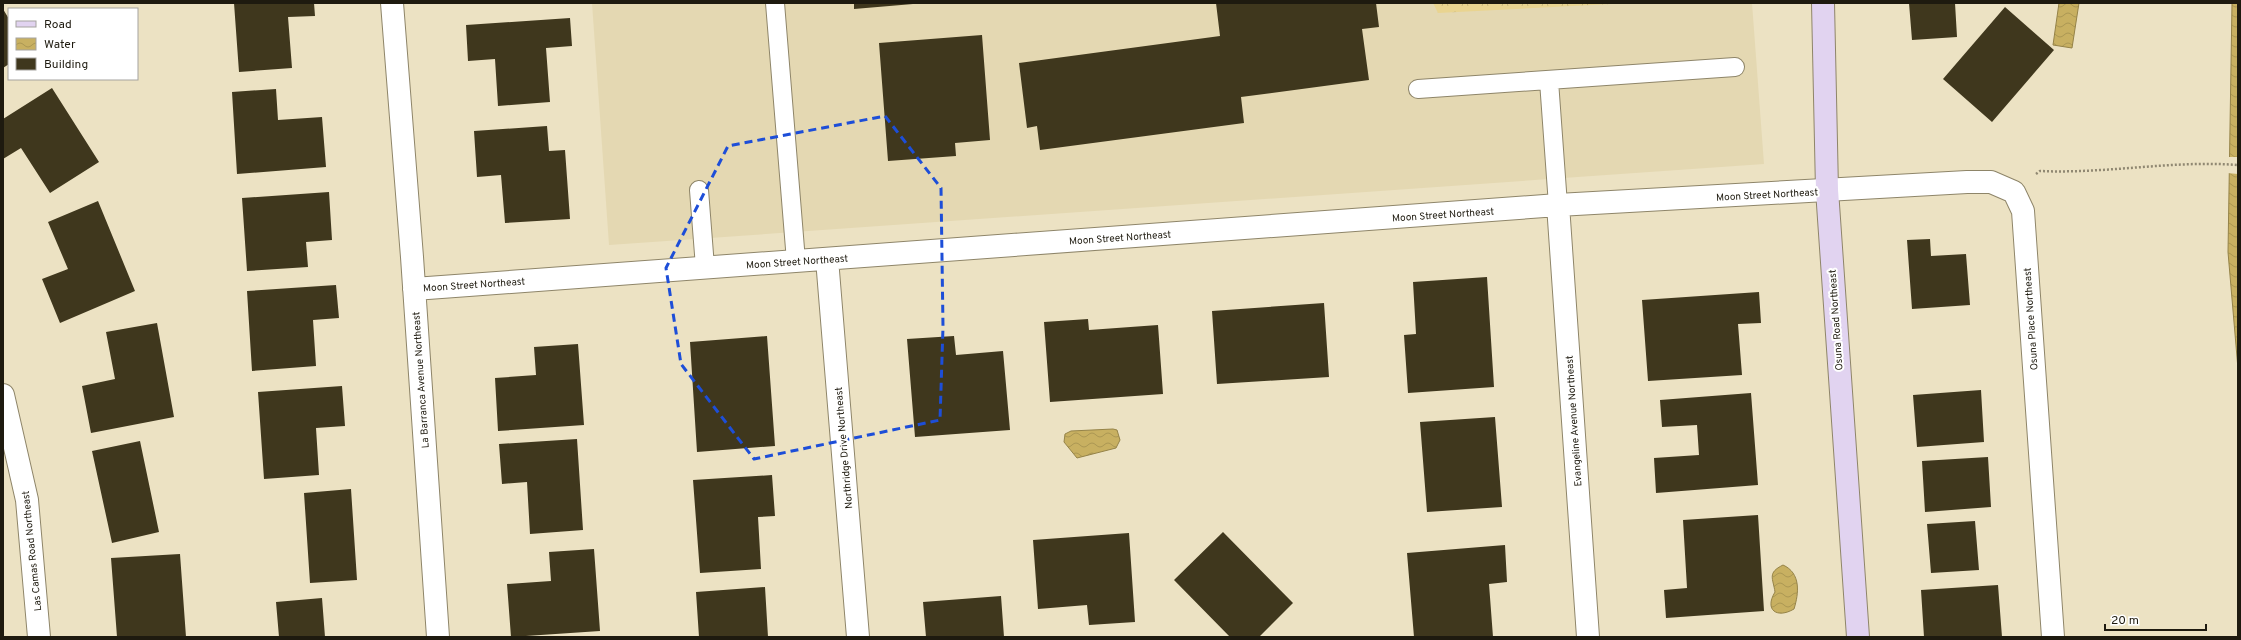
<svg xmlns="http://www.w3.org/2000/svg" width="2241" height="640" viewBox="0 0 2241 640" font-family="Overpass,sans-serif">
	<defs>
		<pattern id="park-crowns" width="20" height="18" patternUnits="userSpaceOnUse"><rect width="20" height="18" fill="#e9d490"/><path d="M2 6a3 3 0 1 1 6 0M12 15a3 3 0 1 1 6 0" fill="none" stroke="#c7b57b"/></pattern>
		<pattern id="water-waves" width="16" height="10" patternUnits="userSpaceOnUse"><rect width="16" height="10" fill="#c8b061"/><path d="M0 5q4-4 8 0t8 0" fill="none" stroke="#ab9753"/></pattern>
	</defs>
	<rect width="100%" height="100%" fill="#ece2c3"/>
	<!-- built -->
	<path fill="#e4d8b2" d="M592 3H1752L1764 164 609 245Z"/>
	<!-- park -->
	<path fill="url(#park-crowns)" d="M1433 3H1631L1438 13Z"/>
	<!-- water -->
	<path fill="url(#water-waves)" stroke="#958348" d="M2059 3H2079L2072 48 2053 45Z
		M2232 3H2238V369L2228 252Z
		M1113 429 1117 430 1120 440 1116 448 1077 458 1064 442 1065 434 1071 431Z
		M1783 565C1801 573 1799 593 1794 609 1777 619 1764 610 1775 592 1773 578 1767 573 1783 565Z"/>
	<!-- pier -->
	<path fill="#ece2c3" d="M2227 157H2238V174L2227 173Z"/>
	<!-- building -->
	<path fill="#3f371d" d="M234 3H314L315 16 288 17 292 68 239 72Z
		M854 3H913V4L854 9Z
		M1216 3H1376L1379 27 1362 29 1369 80 1241 97 1244 123 1040 150 1037 126 1027 128 1019 63 1220 36Z
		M1909 3H1955L1957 37 1912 40Z
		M2005 7 2054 50 1992 122 1943 79Z
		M3 9 9 19V64L3 68Z
		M570 18 572 46 546 48 550 102 498 106 495 59 468 61 466 25Z
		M982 35 990 140 955 143 956 156 888 161 879 43Z
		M52 88 99 162 50 193 21 148 3 159V119Z
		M276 89 278 120 322 117 326 167 237 174 232 92Z
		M547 126 549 151 565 150 570 219 505 223 501 175 477 177 474 131Z
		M329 192 332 240 306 242 308 267 247 271 242 198Z
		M98 201 135 291 60 323 42 279 68 269 48 222Z
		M1930 239 1931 256 1966 254 1970 305 1912 309 1907 240Z
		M1487 277 1494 387 1408 393 1404 335 1416 334 1413 282Z
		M336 285 339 318 313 320 316 366 252 371 247 291Z
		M1759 292 1761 323 1738 324 1742 375 1648 381 1642 300Z
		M1324 303 1329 377 1217 384 1212 311Z
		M1088 319 1089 330 1158 325 1163 394 1050 402 1044 322Z
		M157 323 174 417 91 433 82 386 115 379 106 332Z
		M767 336 775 446 697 452 690 342Z
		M954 336 956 355 1003 351 1010 430 915 437 907 339Z
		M578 344 584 425 498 431 495 378 536 375 534 347Z
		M342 386 345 426 316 428 319 475 264 479 258 392Z
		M1981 390 1984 442 1917 447 1913 395Z
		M1751 393 1758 485 1656 493 1654 458 1699 455 1697 425 1662 427 1660 400Z
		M1495 417 1502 507 1427 512 1420 422Z
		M577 439 583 530 530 534 527 482 502 484 499 444Z
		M140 441 159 532 112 543 92 451Z
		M1988 457 1991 507 1925 512 1922 461Z
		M772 475 775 516 758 517 761 569 700 573 693 480Z
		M351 489 357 580 310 583 304 493Z
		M1758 515 1764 611 1666 618 1664 590 1687 588 1683 520Z
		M1975 521 1979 570 1931 573 1927 524Z
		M1223 532 1293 603 1259 637H1230L1174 580Z
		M1129 533 1135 622 1089 625 1087 605 1038 609 1033 540Z
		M1505 545 1507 582 1489 584 1493 637H1414L1407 553Z
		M594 549 600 631 511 637 507 584 551 581 549 552Z
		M180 554 186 637H117L111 558Z
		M1998 585 2002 637H1924L1921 590Z
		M765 587 768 637H699L696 592Z
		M1001 596 1004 637H926L923 602Z
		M322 598 325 637H279L276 602Z"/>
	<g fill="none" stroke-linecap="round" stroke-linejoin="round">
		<defs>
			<path id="lane" d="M775 3 796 261
				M1549 81 1558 205
				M1418 89 1735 67
				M699 190 705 267"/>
			<path id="street" d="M392 3 412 257 438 637
				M1558 205 1588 637
				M827 259 858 637
				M414 289 1558 205 1967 182H1991L2014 192 2023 211 2053 637
				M3 395 27 500 39 637"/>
			<path id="secondary" d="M1823 3 1827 190 1858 637"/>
		</defs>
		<!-- lane casing -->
		<use href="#lane" stroke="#8e8569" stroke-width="20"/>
		<!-- street casing -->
		<use href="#street" stroke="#8e8569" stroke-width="24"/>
		<!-- secondary casing -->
		<use href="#secondary" stroke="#8e8569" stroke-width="24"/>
		<!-- path -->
		<path stroke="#908872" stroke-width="2.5" stroke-dasharray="2 2" stroke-linecap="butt" d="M2036 174 2040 171C2107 174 2172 160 2238 165"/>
		<!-- lane -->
		<use href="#lane" stroke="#fff" stroke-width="18"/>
		<!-- street -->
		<use href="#street" stroke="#fff" stroke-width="22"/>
		<!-- secondary -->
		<use href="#secondary" stroke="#e1d3f0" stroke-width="22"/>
	</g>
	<!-- marked area -->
	<path fill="none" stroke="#1d4ed8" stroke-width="3" stroke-dasharray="8 5" stroke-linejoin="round" d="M885 116 941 188 943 327 940 420 754 459 681 364 666 268 728 146Z"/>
	<g text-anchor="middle" stroke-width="4" stroke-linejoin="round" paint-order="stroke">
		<!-- street labels -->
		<g font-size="10" fill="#1e1a0f" stroke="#fff">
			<text transform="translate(1767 194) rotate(-3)" y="4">Moon Street Northeast</text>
			<text transform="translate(1443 214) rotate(-4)" y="4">Moon Street Northeast</text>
			<text transform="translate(1120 237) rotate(-4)" y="4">Moon Street Northeast</text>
			<text transform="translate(797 261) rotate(-4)" y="4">Moon Street Northeast</text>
			<text transform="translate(474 284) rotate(-4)" y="4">Moon Street Northeast</text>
			<text transform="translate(2030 319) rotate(-94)" y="4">Osuna Place Northeast</text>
			<text transform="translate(1835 320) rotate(-94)" y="4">Osuna Road Northeast</text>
			<text transform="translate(420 380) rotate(-94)" y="4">La Barranca Avenue Northeast</text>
			<text transform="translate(1573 421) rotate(-94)" y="4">Evangeline Avenue Northeast</text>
			<text transform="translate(843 448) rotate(-95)" y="4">Northridge Drive Northeast</text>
			<text transform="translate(31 551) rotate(-96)" y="4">Las Camas Road Northeast</text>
		</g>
	</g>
	<!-- border -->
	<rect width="2241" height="640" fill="none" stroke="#1e1a0f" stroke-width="8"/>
	<!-- legend -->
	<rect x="8" y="8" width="130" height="72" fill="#ffffff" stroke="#a5a39f"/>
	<rect x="16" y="21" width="20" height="6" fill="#e1d3f0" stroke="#a5a39f"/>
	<text x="44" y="28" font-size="12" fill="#1e1a0f">Road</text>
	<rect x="16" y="38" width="20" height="12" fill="url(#water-waves)" stroke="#a5a39f"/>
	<text x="44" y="48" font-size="12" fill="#1e1a0f">Water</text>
	<rect x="16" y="58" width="20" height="12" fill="#3f371d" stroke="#a5a39f"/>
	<text x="44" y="68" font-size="12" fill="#1e1a0f">Building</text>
	<!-- scale -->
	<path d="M2105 624v6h101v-6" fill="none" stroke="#1e1a0f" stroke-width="2"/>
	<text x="2111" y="624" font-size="12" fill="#1e1a0f" stroke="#ffffff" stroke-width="3" paint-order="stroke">20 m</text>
</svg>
